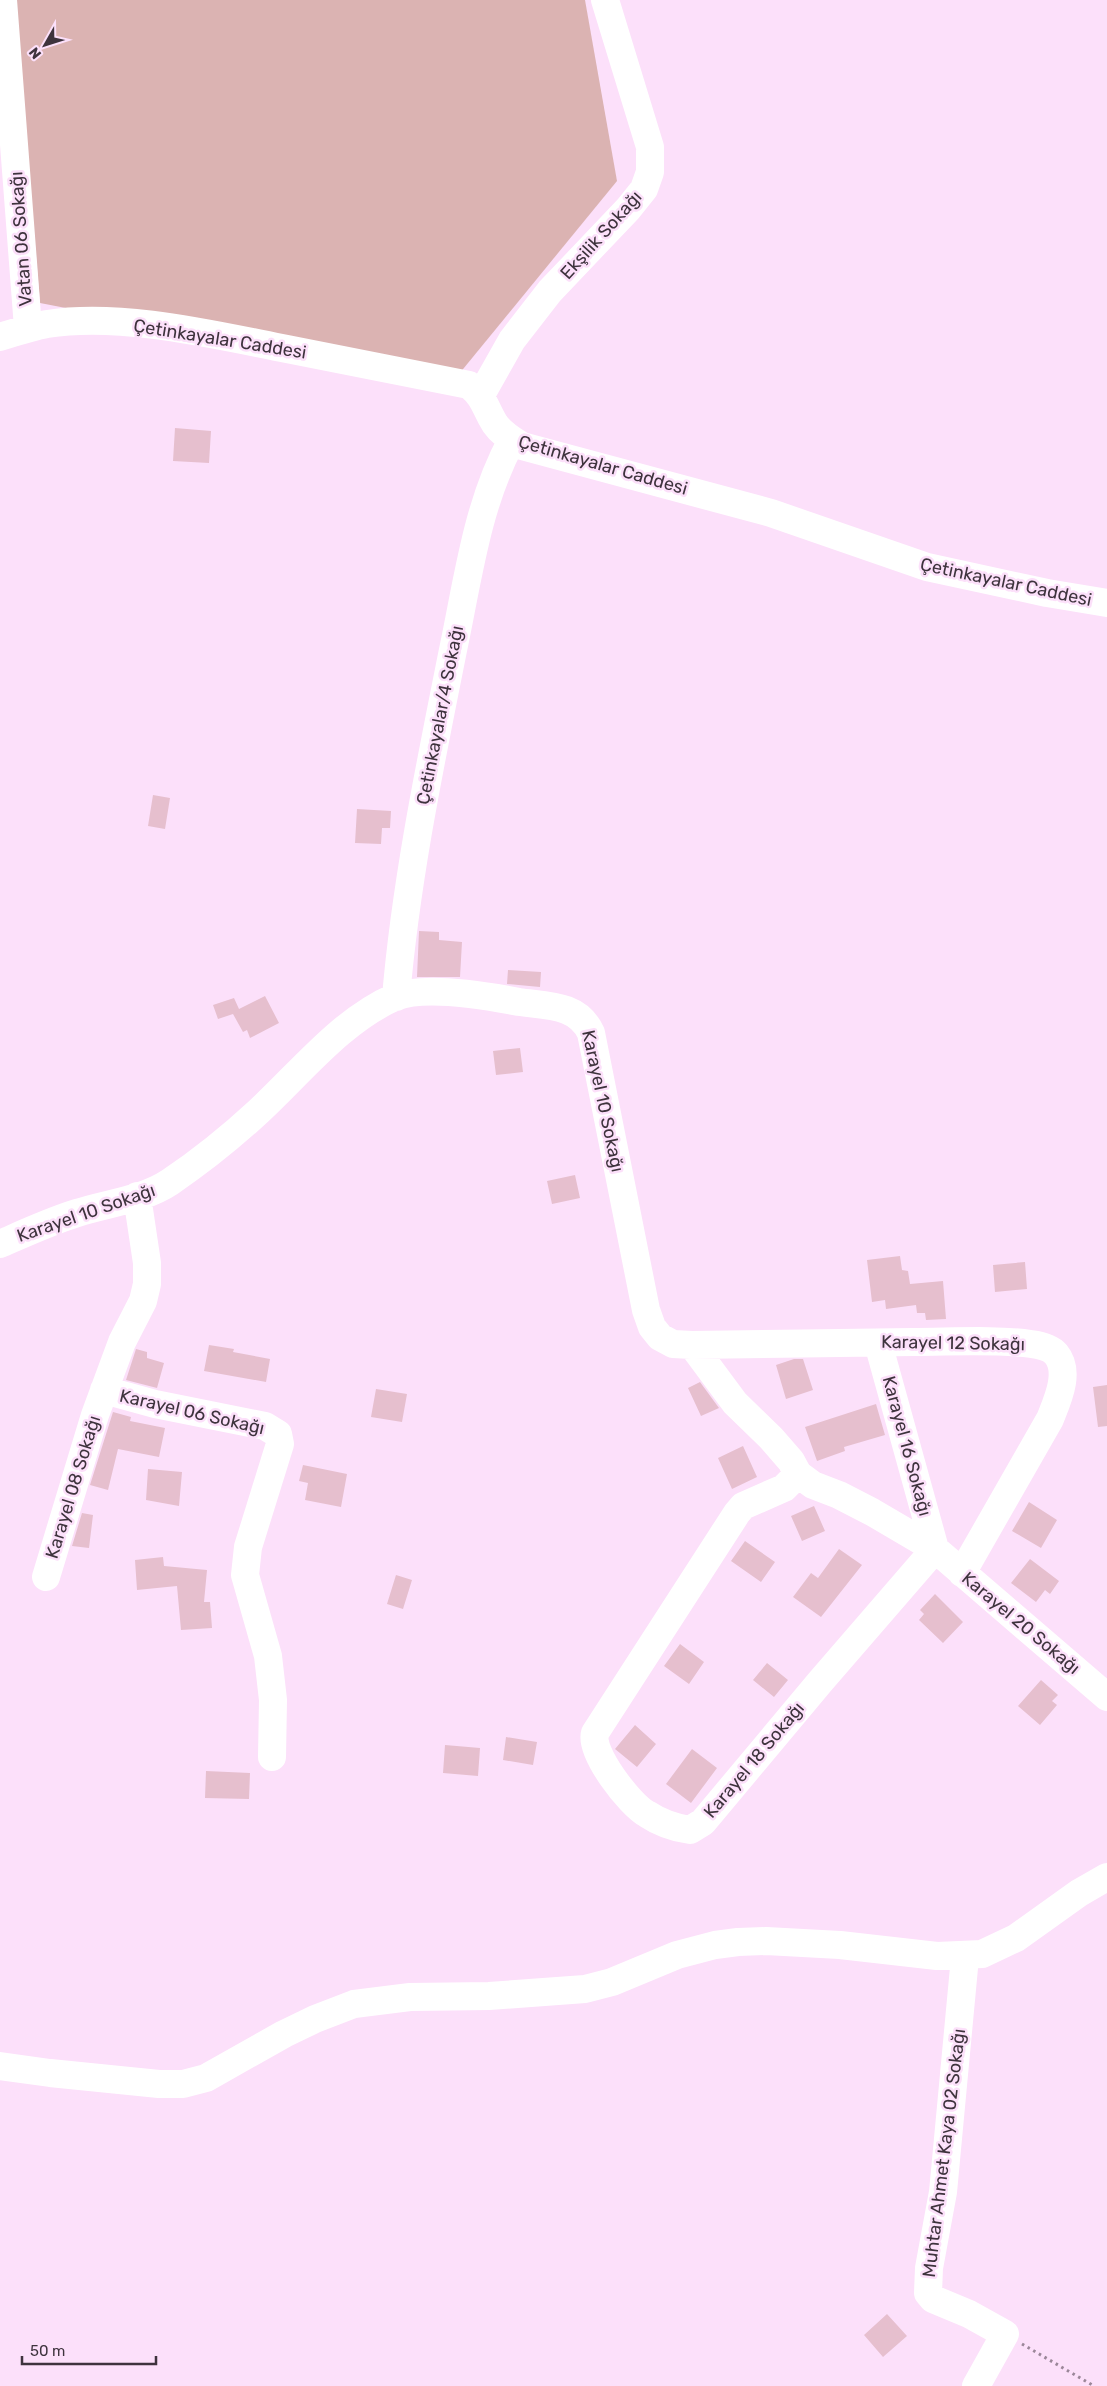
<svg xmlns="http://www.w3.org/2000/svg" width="1107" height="2386" viewBox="0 0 1107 2386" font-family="Rubik,sans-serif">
	<rect width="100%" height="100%" fill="#fce0fa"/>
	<!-- green -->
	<path fill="#dbb3b2" d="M14 0H585L617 181 459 374 298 353 40 303Z"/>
	<!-- building -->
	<path fill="#e6bfce" d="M175 428 211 431 209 463 173 461Z
		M153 795 170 798 165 829 148 826Z
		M357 809 391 811 390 828H382L381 844 355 843Z
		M419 931 439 932V940L462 942 460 977H417Z
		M508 970 541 972 540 987 507 984Z
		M265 996 279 1023 250 1038 247 1030 243 1032 233 1014 218 1019 213 1005 234 998 239 1009Z
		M520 1048 523 1072 496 1075 493 1051Z
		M575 1175 580 1198 552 1204 547 1181Z
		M900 1256 902 1270 908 1271 910 1284 943 1281 946 1319 926 1320 925 1313H917L916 1305 886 1309 885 1300 872 1302 867 1260Z
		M1025 1262 1027 1289 995 1292 993 1265Z
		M209 1345 234 1349 233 1352 270 1359 266 1382 204 1371Z
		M136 1349 147 1352V1358L164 1363 157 1388 126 1380Z
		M794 1359H803L813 1390 786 1399 776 1365Z
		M700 1382 719 1408 701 1416 688 1388Z
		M1107 1385V1426L1098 1427 1093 1387Z
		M376 1389 407 1394 402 1422 371 1417Z
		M876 1404 885 1435 844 1447 845 1451 817 1461 805 1427Z
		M113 1412 131 1417 130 1421 165 1428 159 1457 118 1449 108 1490 90 1485Z
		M743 1446 757 1477 732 1489 718 1458Z
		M303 1465 347 1474 341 1507 305 1500 308 1483 299 1481Z
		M148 1469 182 1472 179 1506 146 1500Z
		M1029 1502 1057 1520 1041 1548 1012 1531Z
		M814 1506 825 1531 802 1541 791 1516Z
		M82 1513 93 1515 89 1548 72 1546Z
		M745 1541 775 1562 761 1582 731 1561Z
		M839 1549 862 1565 821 1617 793 1597 811 1573 818 1578Z
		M163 1557 164 1566 207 1570 204 1602H210L212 1628 181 1630 177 1586 137 1590 135 1560Z
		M1030 1559 1059 1581 1050 1594 1045 1590 1036 1602 1011 1583Z
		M396 1575 412 1580 403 1609 387 1604Z
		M935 1594 963 1622 943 1643 919 1620 924 1614 920 1610Z
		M680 1644 704 1662 689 1684 664 1666Z
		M767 1663 788 1680 774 1697 753 1680Z
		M1041 1680 1058 1695 1052 1701 1057 1705 1040 1725 1018 1706Z
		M635 1725 656 1744 637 1767 615 1749Z
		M506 1737 537 1742 533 1765 503 1760Z
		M445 1745 480 1748 478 1776 443 1773Z
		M692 1749 717 1768 691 1803 666 1784Z
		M206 1771 250 1773 249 1799 205 1798Z
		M887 2314 907 2336 883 2357 864 2335Z"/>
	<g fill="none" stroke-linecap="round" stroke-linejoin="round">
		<!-- path -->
		<path stroke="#9b8799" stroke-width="3" stroke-dasharray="2.5 4" stroke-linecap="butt" d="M1022 2344 1094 2386"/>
		<!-- minor -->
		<path stroke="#fff" stroke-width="28" d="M3 0 28 328
			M0 337C16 332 31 327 47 324 121 312 215 335 287 349 348 361 408 373 469 385 486 399 484 407 495 424 502 434 511 439 522 446L771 513 927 567 1047 593 1107 603
			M481 395 512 340 550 291 628 209 644 189 650 172V147L605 0
			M396 997C406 880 430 765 453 650 468 579 477 504 512 440
			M0 1244C25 1233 51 1221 77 1213 108 1203 143 1200 170 1182 201 1161 232 1136 259 1111 301 1072 342 1020 395 997 425 985 488 996 519 1002 547 1006 578 1004 591 1033L646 1310 652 1327 660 1337 673 1344 692 1345C766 1344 839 1343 913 1342 950 1342 995 1339 1031 1344 1039 1345 1050 1347 1056 1354 1071 1372 1057 1401 1050 1419L962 1573
			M878 1343 935 1549
			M692 1345 735 1403 771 1438 791 1461 798 1474 813 1485 839 1495 872 1512 935 1549 1107 1697
			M104 1390 155 1404 265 1426 278 1434 280 1444 248 1547 245 1575 268 1656 273 1700 272 1757
			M798 1474 784 1488 743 1506 737 1513 595 1733C589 1752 630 1805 647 1814 659 1822 676 1828 690 1830L703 1822 820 1682 935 1549
			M46 1577 95 1415 122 1342 143 1301 147 1284V1263L137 1196
			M965 1957 943 2192 929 2268 928 2293 933 2299 969 2314 1005 2334 976 2386
			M0 2066 50 2073 159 2084H183L206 2078 284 2034 315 2019 354 2004 410 1997 489 1996 585 1989 612 1982 677 1955 715 1945 738 1942 766 1941 840 1945 937 1956 982 1954 1016 1938 1079 1893 1107 1877"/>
	</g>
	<g text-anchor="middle" stroke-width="5" stroke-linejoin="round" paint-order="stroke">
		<!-- street labels -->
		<g font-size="18" fill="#3e333d" stroke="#fce0fa">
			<text transform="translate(601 235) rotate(-48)" y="6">Ekşilik Sokağı</text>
			<text transform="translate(21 239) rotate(-94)" y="6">Vatan 06 Sokağı</text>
			<text transform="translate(220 339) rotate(9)" y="6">Çetinkayalar Caddesi</text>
			<text transform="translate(603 465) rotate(16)" y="6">Çetinkayalar Caddesi</text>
			<text transform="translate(1006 582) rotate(12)" y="6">Çetinkayalar Caddesi</text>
			<text transform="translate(440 715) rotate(-79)" y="6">Çetinkayalar/4 Sokağı</text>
			<text transform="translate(603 1101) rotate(78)" y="6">Karayel 10 Sokağı</text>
			<text transform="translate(86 1213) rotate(-19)" y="6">Karayel 10 Sokağı</text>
			<text transform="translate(953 1343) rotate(1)" y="6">Karayel 12 Sokağı</text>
			<text transform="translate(192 1412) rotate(13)" y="6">Karayel 06 Sokağı</text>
			<text transform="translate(907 1446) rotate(75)" y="6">Karayel 16 Sokağı</text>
			<text transform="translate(73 1487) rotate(-73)" y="6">Karayel 08 Sokağı</text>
			<text transform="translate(1021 1623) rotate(40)" y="6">Karayel 20 Sokağı</text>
			<text transform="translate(754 1760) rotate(-50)" y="6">Karayel 18 Sokağı</text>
			<text transform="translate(944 2153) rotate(-83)" y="6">Muhtar Ahmet Kaya 02 Sokağı</text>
		</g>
	</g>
	<!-- north arrow -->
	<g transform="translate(45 45) rotate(231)" stroke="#fce0fa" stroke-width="4" paint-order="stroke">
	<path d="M0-4L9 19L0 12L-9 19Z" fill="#3e333d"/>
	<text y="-8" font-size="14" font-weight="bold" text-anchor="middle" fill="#3e333d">N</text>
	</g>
	<!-- scale -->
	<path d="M22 2356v8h134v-8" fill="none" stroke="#3e333d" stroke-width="2.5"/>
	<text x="30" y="2356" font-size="15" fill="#3e333d" stroke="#fce0fa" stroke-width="4" paint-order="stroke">50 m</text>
</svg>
